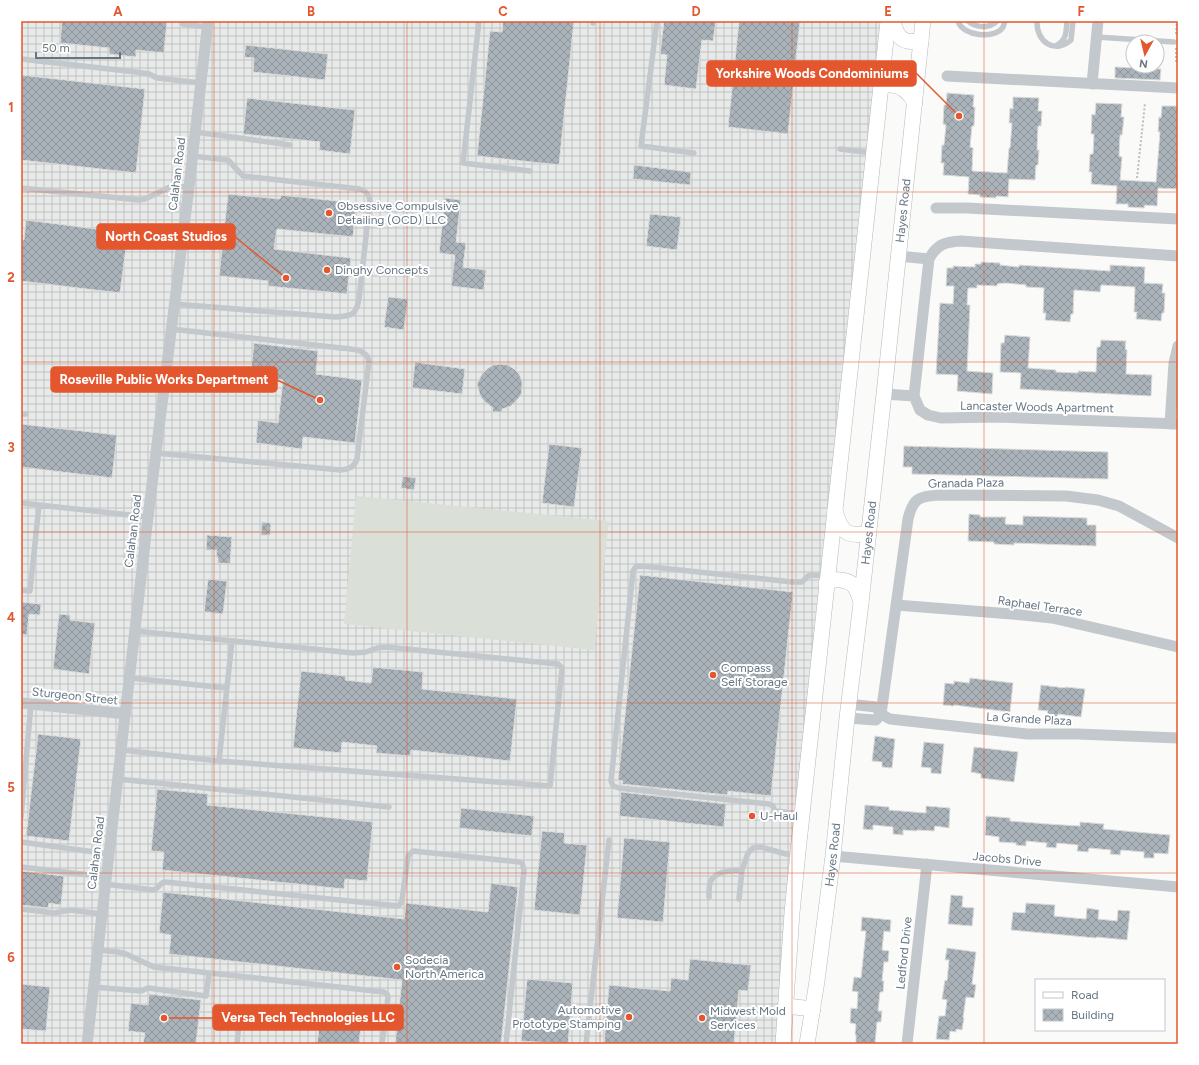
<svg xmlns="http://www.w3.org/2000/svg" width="1199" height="1065" viewBox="0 0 1199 1065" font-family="Figtree,sans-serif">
	<defs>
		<pattern id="industrial-grid" width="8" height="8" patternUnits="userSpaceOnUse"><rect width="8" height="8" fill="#e8e9e9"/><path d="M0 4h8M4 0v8" fill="none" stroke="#c0c1c2"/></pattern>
		<pattern id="building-cross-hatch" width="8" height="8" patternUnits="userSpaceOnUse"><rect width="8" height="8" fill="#aab3b9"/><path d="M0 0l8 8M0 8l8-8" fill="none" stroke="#8e969c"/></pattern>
	</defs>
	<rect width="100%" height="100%" fill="#fafaf8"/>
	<!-- industrial -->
	<path fill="url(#industrial-grid)" d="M21 21H881L777 1044H21Z"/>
	<!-- grass -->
	<path fill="#dadfd7" d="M356 496 609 521 594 650 344 624Z"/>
	<!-- building -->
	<path fill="url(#building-cross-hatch)" stroke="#dcdcda" d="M62 21H167L164 53 136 50V57L109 54V48L60 43Z
		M503 21H574L559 165 477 156 490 31 502 32Z
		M664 21H716L713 41 702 40 696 89 664 85 667 55 660 54Z
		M739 21H800L788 134 728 127Z
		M246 45 328 54 325 80 253 72 254 58 244 57Z
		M1115 67 1161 69 1160 80 1115 78Z
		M21 75 145 89 136 173 21 160Z
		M947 93 974 95 973 107H975L974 126H972L970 147 973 148 972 171 1007 173 1009 148H1010L1012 123H1009L1010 108 1013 109V97L1039 98 1038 111H1042L1041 126H1038L1037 150H1039L1038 165H1036L1035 180 1009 179 1008 197 996 196V198L980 197V195L968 194 969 177 943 175 944 163H941L942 145H944L946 125 943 124 944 105H946Z
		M247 98 355 110 350 154 319 150 320 142 243 134Z
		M1096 103 1122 104 1121 117H1124L1122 135H1120L1119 156 1122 157 1120 180 1156 182 1160 132H1158L1159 117 1161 118 1162 106H1178V189L1158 188 1157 206 1145 205 1144 208 1128 207V204H1116L1117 186 1091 184 1092 172H1089L1090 154H1093L1094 134H1091L1092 114 1095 115Z
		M634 165 691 172 690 185 633 179Z
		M228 194 280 199 281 195 356 203 353 237 277 229 274 249 351 258 347 294 268 286V281L219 276Z
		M445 198 461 200 456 242 466 243 463 267 486 270 484 290 451 286 455 255 439 253Z
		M650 214 681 217 677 250 646 246Z
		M26 220 128 233 120 293 21 281V240H24Z
		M981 262 1000 263V265L1019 267V265L1110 271V265L1145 267 1144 283 1163 284 1162 293H1165L1164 313H1162L1161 321 1136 319 1137 312H1134L1135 287 1101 285 1100 292 1074 290 1073 314H1071L1070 322 1045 320 1046 313H1043L1044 288 1026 287V285L1005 283 997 284V286L977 285V288H968L967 305H970L967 371 993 373 992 394 957 391 958 375 936 374 940 303 953 304 954 286H946L947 268H953V266L975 267V264H981Z
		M388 297 408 299 404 330 384 327Z
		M1005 335 1030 337 1028 368 1056 370V372L1078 373V371L1096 372 1097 347H1100L1101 340 1126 341 1125 349 1127 350 1126 374 1152 375 1151 396 1020 389 1021 373 1000 372 1001 343H1004Z
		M254 343 318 351 316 374 362 380 355 443 303 437 302 449 256 443 258 420 278 423 283 380 250 376Z
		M415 362 465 369 462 394 412 388Z
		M501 364 508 365 514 369 519 374 522 381V388L521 395 516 401 511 406 502 409V412H492L493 408 484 401 480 395 477 384 482 374 487 369 493 365Z
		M21 424 117 435 112 478 21 467Z
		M549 444 582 448 574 507 542 503Z
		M904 446 1108 452V479L912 474V467H903Z
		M403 476 416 478 414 490 401 488Z
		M969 514 980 515V517H1006L1005 524 1023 525V516L1087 518V525H1096V546L1014 543V545L994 544V542L968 541Z
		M262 522 271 523 270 535H261Z
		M207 535 232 537 230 564 218 563V557H216L217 550H206Z
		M640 575 793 592 771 796 728 791 727 795 622 784 623 781 618 780Z
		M208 579 227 581 223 614 204 612Z
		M21 602 41 604 40 615 29 614 27 635 21 634Z
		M59 614 70 615V620L95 623 89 674 53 669Z
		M373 667 423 672 422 689 517 699 510 761 411 750 410 756 376 753 377 746 342 742 341 753 293 748 301 671 346 676 345 680 371 683Z
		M970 678 1013 683 1010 712 954 705V706L943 705 945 683 954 684V681L969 683Z
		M1041 685 1065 688V687L1085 689 1081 717 1058 714 1057 717 1047 716 1048 711 1038 710Z
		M38 734 81 739 69 841 26 836Z
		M875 736 895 739 892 768 882 767V762L872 761Z
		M924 742 944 744 941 774 931 773V768L921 767Z
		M974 747 1018 752 1014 782 981 778V774L971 772Z
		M157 789 208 794 207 805 373 822 367 881 345 879 344 889 162 870 164 852 151 851Z
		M621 792 726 804 724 827 619 816Z
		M865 805 889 807V810L926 813V806L950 808 949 828 935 826 934 831 917 830V831L903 830V835L893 834V827L873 825V830L863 829Z
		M461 808 534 816 532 836 459 828Z
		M986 816 1010 818V821L1048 824 1080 826V822L1104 824 1103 829 1170 835 1168 854 1154 853V858H1144V852L1121 850 1120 855 1110 854 1111 850 1089 848 1088 852 1077 851 1078 845 1057 843 1056 848 1046 847 1047 843 1026 841V846L1016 845V843L999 842V837L985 835Z
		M542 831 565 833 564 843 587 845 580 915 534 910Z
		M624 838 670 842 663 922 617 918Z
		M21 871 64 876 61 905 49 903 48 908 21 905Z
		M491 883 518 887 501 1044H395L402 980 169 954 171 935 159 933 163 892 404 919 406 903 488 912Z
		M951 895 963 896 962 907 974 908 972 926 948 924Z
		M1026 903 1055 905 1054 916 1074 918 1086 919 1087 908 1099 910 1098 919 1117 921 1118 910 1130 911 1127 940 1096 937V938L1011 930 1013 912 1025 913Z
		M862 917 891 920 890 932 884 931 882 950 889 951 888 962H884L882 981H884L883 992H880L878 1011H882L881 1022H877L875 1044H856V1035L855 1034 856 1024 850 1023 851 1008 857 1009 858 992 852 991 854 977 861 978 866 931H861Z
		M947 948 976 952 972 984 976 985 974 998 966 997 963 1018H964L962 1030 956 1029V1032L950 1031 949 1040 936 1039 939 1016H945L947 1000 942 999 945 980 947 981 949 960H945Z
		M690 959 751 965 748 991 739 990 734 1044H604L609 985 670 991 671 978 688 980Z
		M527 979 573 983 568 1044 521 1041Z
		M21 984 50 987 46 1031 21 1029Z
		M149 994 201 1000 196 1044H143L145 1033 128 1031 131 1003 148 1005Z
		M321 1012 362 1016 359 1044H317Z"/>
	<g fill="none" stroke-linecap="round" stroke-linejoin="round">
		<defs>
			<g id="secondary">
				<path d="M893 21C896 37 904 45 921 40"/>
				<path d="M881 87C896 81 908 90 915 103"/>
				<path d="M835 511C841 531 846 538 869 533"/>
				<path d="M826 583C834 578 848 579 854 586 858 591 859 596 861 602"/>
				<path d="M786 1006 813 1009"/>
				<path d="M783 1044 792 913 798 852 888 21"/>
				<path id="s1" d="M807 1044 817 981 833 856 847 718 861 603 884 394 923 21"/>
			</g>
		</defs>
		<!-- secondary casing -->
		<use href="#secondary" stroke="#b3babf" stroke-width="16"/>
		<!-- path -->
		<path stroke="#bbbfc2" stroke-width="2" stroke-dasharray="2 2" stroke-linecap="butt" d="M1176 34 1177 21
			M1176 48V61H1178
			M1137 178 1145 103"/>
		<!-- lane -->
		<path stroke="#c3c8cc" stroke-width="5.5" d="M181 21 183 24 207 27
			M479 21 463 163 530 171
			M657 21 641 146 694 153
			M958 21C962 36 995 40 1003 27 1004 25 1004 23 1005 21
			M968 21C976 28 989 29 997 21
			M1037 21C1036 41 1054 55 1071 40L1073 21
			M593 23V21
			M1096 37 1174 42
			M1057 45C1067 39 1066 32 1067 21
			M21 59 136 72 149 74 157 78 201 83
			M848 75 881 79
			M195 132 290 145
			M840 149 873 153
			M21 188 139 200 145 199 172 186 189 187
			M174 304 335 317C351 316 356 316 359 299L370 201C369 194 366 191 360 189L243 176 228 160 192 156
			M21 414H26
			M156 453 341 470C350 469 354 467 357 459L369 361C367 349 351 349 341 348L171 329
			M21 503 148 517
			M21 590 30 591 39 505
			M135 631 353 653 366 652 377 648 386 647 558 664 562 668 550 786 219 761
			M130 678 227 688
			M122 750 219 761 232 641
			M118 779 389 807
			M802 814 775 811 773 806 769 804 619 788 613 786 611 781 633 571C635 566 637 566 642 566L792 582H802L808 576 812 575 827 576
			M21 817 31 704
			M21 842 109 854
			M21 867 107 877
			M105 884 153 890C159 889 159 883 165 882L398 906 401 903 402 900 408 856 413 851 519 862 522 863 524 870 506 1044
			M709 897C709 893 709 887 710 883 714 871 731 870 742 870L748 853 753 848 761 847 786 854 797 855
			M739 899 742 870
			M21 909 54 913 70 910 102 914
			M98 950 118 952 126 954 154 967 384 992 387 994 388 997 382 1044
			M93 987 141 991 148 988 206 996 209 973
			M237 1044 239 1023
			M586 1044 609 840"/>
		<!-- street -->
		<path stroke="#c3c8cc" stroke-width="11" d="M947 76 1178 88
			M1092 84 1098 21
			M936 208H967L1178 219
			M898 256 929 259
			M1178 256 961 241C945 242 937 244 929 259L914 396 920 410 928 415 941 418 997 417 1178 424
			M884 394 914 396
			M1170 424 1174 363 1178 346
			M896 605 1023 615 1052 618 1178 647
			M21 703 126 714
			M848 704 876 707 881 714 890 719 1027 734H1078L1178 738
			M881 714 908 519C913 498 919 496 940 495L1066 496 1098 500 1119 506 1178 538
			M847 718 876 720 881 714
			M833 856 1178 887
			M87 1044 148 517 189 187 208 21
			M907 1044 927 864"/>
		<!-- secondary -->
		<use href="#secondary" stroke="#fff" stroke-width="15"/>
	</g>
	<!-- grid -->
	<path fill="none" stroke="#e4572e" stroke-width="1" stroke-opacity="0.55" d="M214 21V1044M407 21V1044M600 21V1044M792 21V1044M984 21V1044M21 192H1178M21 362H1178M21 532H1178M21 703H1178M21 873H1178"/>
	<!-- markers -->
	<g fill="#e4572e" stroke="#fff" stroke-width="1.5">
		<circle cx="329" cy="213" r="4"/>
		<circle cx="327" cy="270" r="4"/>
		<circle cx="713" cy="675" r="4"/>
		<circle cx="752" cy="816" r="4"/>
		<circle cx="397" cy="967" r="4"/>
		<circle cx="629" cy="1017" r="4"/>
		<circle cx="702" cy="1018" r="4"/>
	</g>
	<g text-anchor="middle" stroke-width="4" stroke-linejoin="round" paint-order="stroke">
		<!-- street labels -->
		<g font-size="12" fill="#657683" stroke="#fff">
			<text transform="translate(177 174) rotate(-83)" y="4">Calahan Road</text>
			<text dy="4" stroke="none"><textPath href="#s1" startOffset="839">Hayes Road</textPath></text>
			<text transform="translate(1037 407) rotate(1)" y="4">Lancaster Woods Apartment</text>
			<text transform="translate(966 483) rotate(-1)" y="4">Granada Plaza</text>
			<text transform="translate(133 531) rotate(-83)" y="4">Calahan Road</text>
			<text dy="4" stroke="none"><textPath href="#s1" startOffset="515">Hayes Road</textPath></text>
			<text transform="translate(1040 606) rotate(8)" y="4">Raphael Terrace</text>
			<text transform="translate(75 696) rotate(6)" y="4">Sturgeon Street</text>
			<text transform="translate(1029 719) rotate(3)" y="4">La Grande Plaza</text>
			<text transform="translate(96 853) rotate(-83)" y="4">Calahan Road</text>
			<text dy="4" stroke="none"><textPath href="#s1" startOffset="191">Hayes Road</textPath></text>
			<text transform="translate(1007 859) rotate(5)" y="4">Jacobs Drive</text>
			<text transform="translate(904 953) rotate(-84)" y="4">Ledford Drive</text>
		</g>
		<!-- poi labels -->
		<g font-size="12" fill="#657683" stroke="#fff" text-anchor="start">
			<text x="337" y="210">Obsessive Compulsive<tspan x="337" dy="14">Detailing (OCD) LLC</tspan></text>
			<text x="335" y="274">Dinghy Concepts</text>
			<text x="721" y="672">Compass<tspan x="721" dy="14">Self Storage</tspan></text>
			<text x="760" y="820">U-Haul</text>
			<text x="405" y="964">Sodecia<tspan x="405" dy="14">North America</tspan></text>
			<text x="621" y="1014" text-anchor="end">Automotive<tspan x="621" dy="14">Prototype Stamping</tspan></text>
			<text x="710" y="1015">Midwest Mold<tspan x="710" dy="14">Services</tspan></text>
		</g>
	</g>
	<!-- callouts -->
	<path fill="none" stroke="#e4572e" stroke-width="1.5" d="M959 116L916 73M286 278L235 237M320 400L277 380M164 1018L213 1018"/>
	<g fill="#e4572e" stroke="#fff" stroke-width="1.5">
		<circle cx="959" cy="116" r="4"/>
		<circle cx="286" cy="278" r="4"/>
		<circle cx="320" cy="400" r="4"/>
		<circle cx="164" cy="1018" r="4"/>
	</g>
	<g fill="#e4572e" stroke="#e4572e" stroke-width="1.5">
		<rect x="707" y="61" width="209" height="25" rx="4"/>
		<rect x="97" y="224" width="138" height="25" rx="4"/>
		<rect x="51" y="367" width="226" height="25" rx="4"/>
		<rect x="213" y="1005" width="190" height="25" rx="4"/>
	</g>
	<g font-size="13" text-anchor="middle" font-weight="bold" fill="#fff">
		<text x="812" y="78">Yorkshire Woods Condominiums</text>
		<text x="166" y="241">North Coast Studios</text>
		<text x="164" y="384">Roseville Public Works Department</text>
		<text x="308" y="1022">Versa Tech Technologies LLC</text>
	</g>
	<!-- border -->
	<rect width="1199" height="1065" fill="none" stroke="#ffffff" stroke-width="44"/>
	<!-- legend -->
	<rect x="1035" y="979" width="130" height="52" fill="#ffffff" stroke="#c1c8cd"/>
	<rect x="1043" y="992" width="20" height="6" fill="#ffffff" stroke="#c1c8cd"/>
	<text x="1071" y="999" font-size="12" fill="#657683">Road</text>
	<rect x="1043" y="1009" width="20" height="12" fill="url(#building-cross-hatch)" stroke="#c1c8cd"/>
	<text x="1071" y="1019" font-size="12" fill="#657683">Building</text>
	<!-- north arrow -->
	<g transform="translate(1145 54) rotate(188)"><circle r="19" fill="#ffffff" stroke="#c1c8cd"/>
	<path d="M0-3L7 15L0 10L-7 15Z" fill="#e4572e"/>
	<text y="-6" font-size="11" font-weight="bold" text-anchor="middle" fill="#657683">N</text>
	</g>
	<!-- scale -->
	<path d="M36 52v6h84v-6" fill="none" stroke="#657683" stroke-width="2"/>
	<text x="42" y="52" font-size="12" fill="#657683" stroke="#ffffff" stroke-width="3" paint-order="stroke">50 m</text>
	<rect x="22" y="22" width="1155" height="1021" fill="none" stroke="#e4572e" stroke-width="1.5"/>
	<g font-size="13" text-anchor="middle" font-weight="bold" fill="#e4572e">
		<text x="118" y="16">A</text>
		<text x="311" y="16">B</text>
		<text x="503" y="16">C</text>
		<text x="696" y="16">D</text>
		<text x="888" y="16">E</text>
		<text x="1081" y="16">F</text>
		<text x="11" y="112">1</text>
		<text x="11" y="282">2</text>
		<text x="11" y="452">3</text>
		<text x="11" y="622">4</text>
		<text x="11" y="792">5</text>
		<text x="11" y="962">6</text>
	</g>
</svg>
